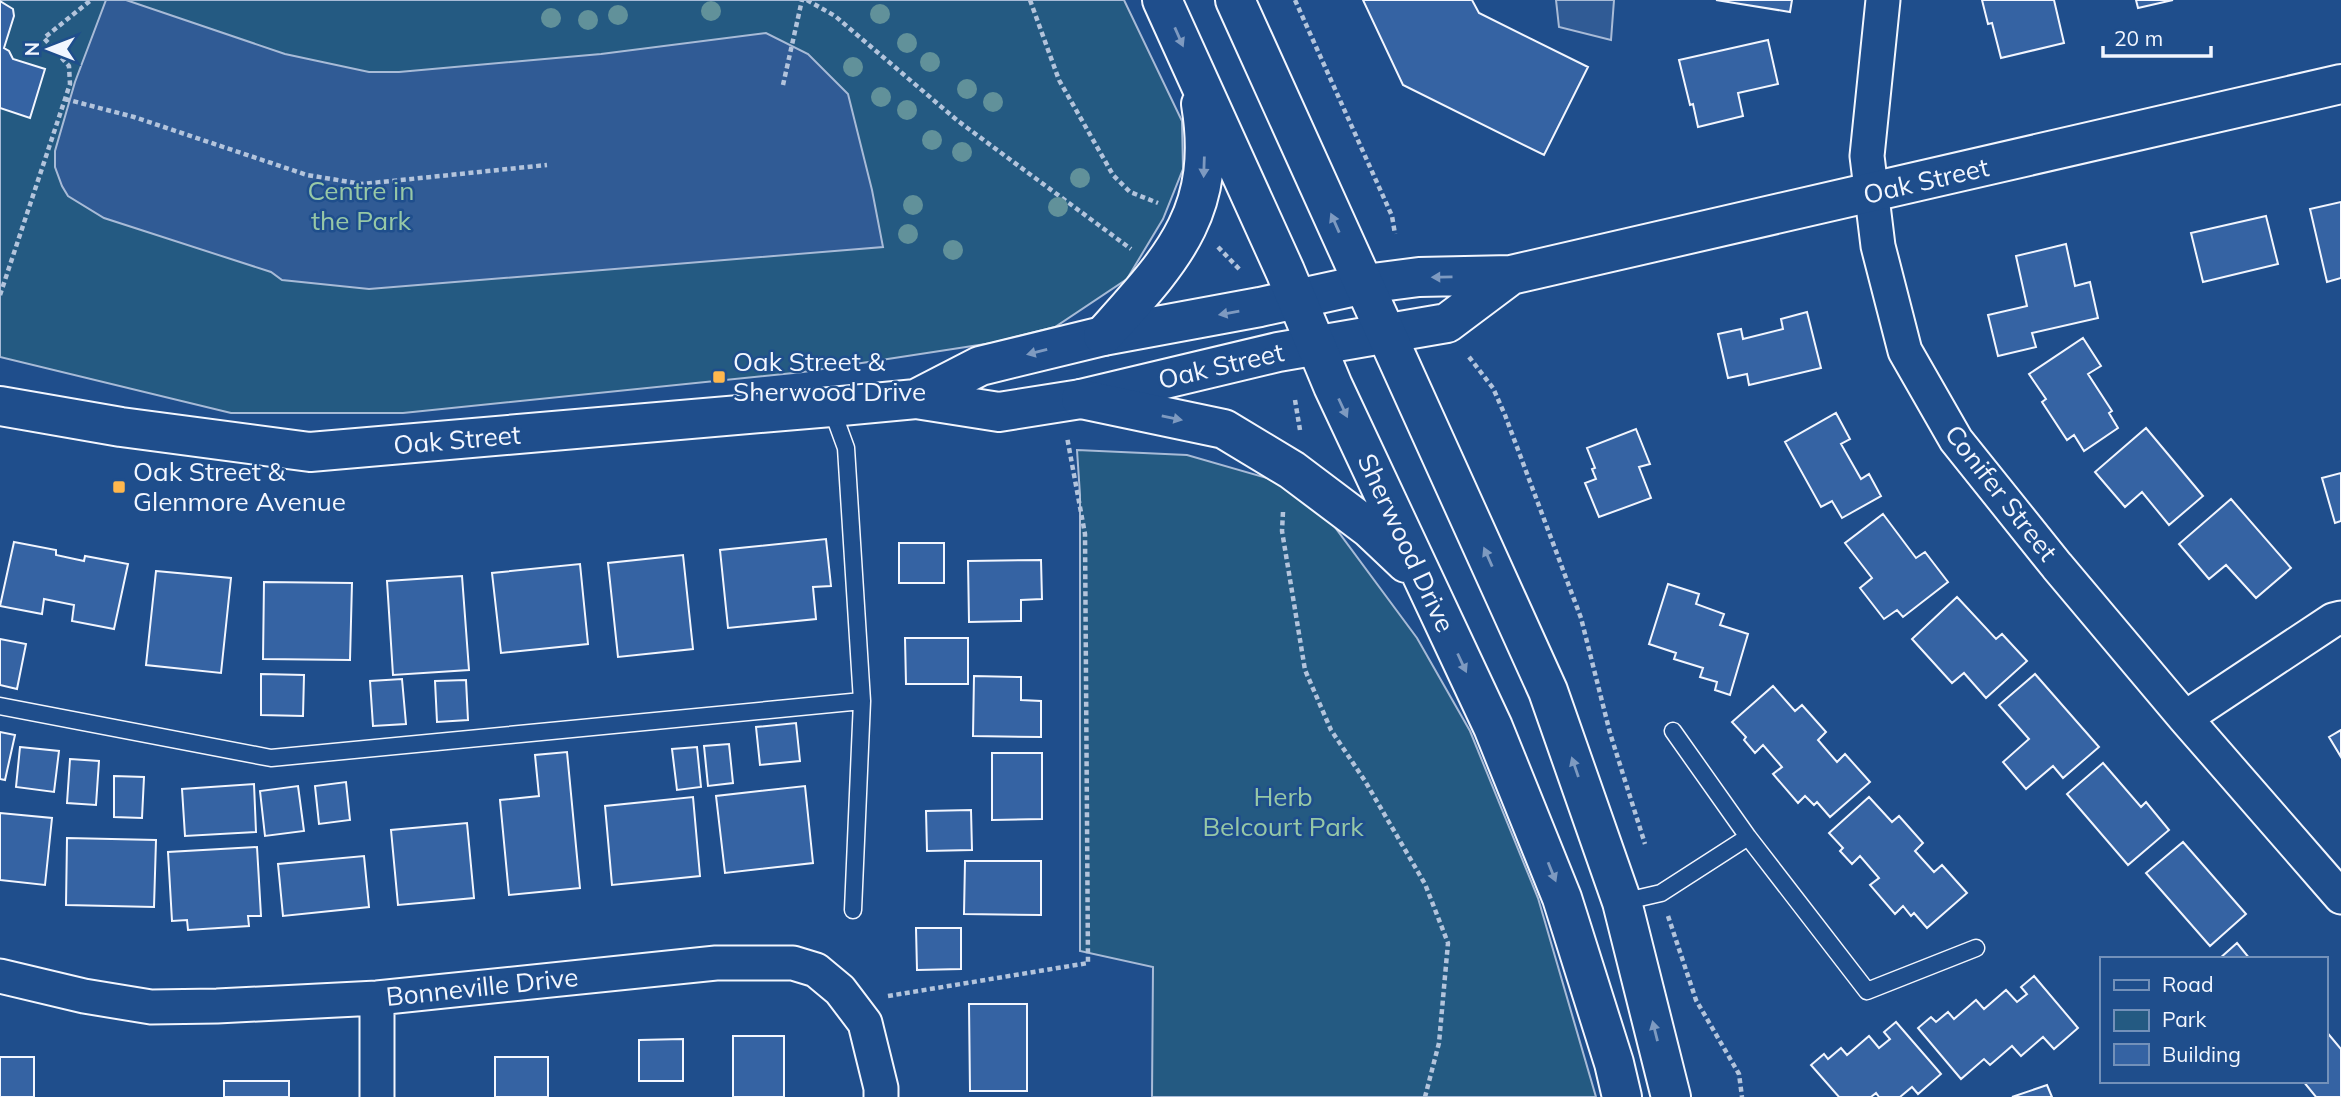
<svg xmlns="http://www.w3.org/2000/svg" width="2341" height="1097" viewBox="0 0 2341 1097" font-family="Mulish,sans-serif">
	<rect width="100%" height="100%" fill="#1f4e8c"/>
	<!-- green -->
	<path fill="#245a82" stroke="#a8bbd7" stroke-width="2" d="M0 0H1124L1182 121 1183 169 1163 219 1127 279 1055 327 992 343 803 372 403 413H231L0 357Z
		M1077 450 1187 455 1284 483 1334 526 1417 638 1470 731 1538 898 1596 1097H1152L1153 967 1080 951V495Z"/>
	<!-- parking -->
	<path fill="#305b95" stroke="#a8bbd7" stroke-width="2" d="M106 0H126L285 54 369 72H399L601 54 766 33 808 54 848 94 872 190 883 247 369 289 282 280 271 272 104 218 68 196 62 186 55 167V151L75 82Z
		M1556 0H1614L1611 40 1559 27Z"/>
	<!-- building -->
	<path fill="#3563a3" stroke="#f2f6ff" stroke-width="2" d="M1363 0H1472L1479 13 1588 67 1544 155 1403 85Z
		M1716 0H1792L1790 12Z
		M1982 0H2054L2064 43 2001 58 1992 23 1988 24Z
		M2136 0H2173L2138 8Z
		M0 1 13 9 14 16 4 48 9 51 13 59 45 69 30 118 0 108Z
		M1768 40 1778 84 1738 93 1743 116 1698 127 1693 104 1690 105 1679 60Z
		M2341 202V278L2327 282 2310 209Z
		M2266 216 2278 264 2203 282 2191 233Z
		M2066 244 2075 286 2090 282 2098 318 2032 333 2036 347 1998 356 1988 315 2027 306 2016 256Z
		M1807 312 1821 368 1749 385 1747 374 1728 378 1718 334 1741 329 1743 339 1783 329 1781 319Z
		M2083 338 2101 366 2088 374 2112 411 2109 413 2118 428 2084 451 2074 435 2067 440 2042 402 2046 399 2029 374Z
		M1836 413 1850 439 1841 444 1861 479 1869 474 1881 496 1842 518 1832 501 1821 507 1785 442Z
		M2146 428 2203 496 2169 525 2142 492 2125 507 2095 472Z
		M1636 429 1650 464 1639 467 1651 498 1599 517 1585 483 1596 479 1592 469 1595 468 1587 448Z
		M2341 473V521L2335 523 2322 478Z
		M2231 499 2291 568 2256 598 2226 565 2209 579 2179 544Z
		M1883 514 1916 558 1925 552 1948 582 1903 617 1897 610 1884 619 1860 588 1872 578 1845 543Z
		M826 539 831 586 813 587 816 619 728 628 720 550Z
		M14 542 56 550V555L84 561 85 556 128 564 114 629 72 621 74 605 44 599 42 614 0 606Z
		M899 543H944V583H899Z
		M683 555 693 649 618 657 608 563Z
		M1041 560 1042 599 1021 600V621L969 622 968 561Z
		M580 564 588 644 501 653 492 573Z
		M156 571 231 578 221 673 146 665Z
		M462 576 469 670 393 675 387 581Z
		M264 582 352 583 350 660 263 659Z
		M1668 584 1699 594 1696 604 1724 614 1720 625 1748 634 1730 695 1715 690 1717 682 1700 677 1703 668 1674 659 1676 653 1649 644Z
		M1957 597 1996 639 2002 634 2027 661 1986 698 1964 673 1952 683 1912 639Z
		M905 638H968V684H906Z
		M0 639 26 644 17 689 0 685Z
		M261 674 304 675 303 716 261 715Z
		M2035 674 2099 747 2063 778 2053 766 2026 789 2003 762 2029 739 1999 705Z
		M974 676 1021 677V700L1041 701V737L973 736Z
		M402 679 406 724 373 726 370 681Z
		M466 680 468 720 437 722 435 681Z
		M1773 686 1795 711 1802 705 1826 732 1818 740 1837 762 1845 754 1870 782 1830 817 1817 802 1814 805 1805 796 1798 803 1773 774 1782 767 1763 745 1755 753 1744 740 1746 737 1732 722Z
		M796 723 800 761 760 765 756 727Z
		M2341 730V757L2329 737Z
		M0 732 15 735 5 780 0 779Z
		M729 744 733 783 708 786 704 746Z
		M20 747 59 751 54 792 16 787Z
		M697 747 701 787 677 790 672 749Z
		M567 752 580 888 509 895 500 800 539 796 535 755Z
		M992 753H1042V819L992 820Z
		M70 759 99 761 96 805 67 803Z
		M2103 763 2141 807 2146 802 2169 830 2128 865 2067 794Z
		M114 776 144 777 142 818 114 817Z
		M346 782 350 820 319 824 315 786Z
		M254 784 256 832 185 836 182 789Z
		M298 786 304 831 265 836 260 791Z
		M805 786 813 863 725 873 716 796Z
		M693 797 700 876 612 885 605 806Z
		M1869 797 1892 822 1899 816 1923 843 1915 851 1934 872 1942 865 1967 893 1927 928 1914 913 1911 916 1903 906 1895 914 1870 885 1879 878 1860 856 1852 864 1840 851 1843 848 1829 833Z
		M971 810 972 850 927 851 926 811Z
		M0 813 52 818 45 885 0 880Z
		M467 823 474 898 398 905 391 830Z
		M67 838 156 840 154 907 66 905Z
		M2183 842 2246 914 2210 946 2146 873Z
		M257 847 261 916H248L249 926 188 930 187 920 172 921 168 852Z
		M364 856 369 907 283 916 278 864Z
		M965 861H1041V915L964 914Z
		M916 928H961V969L917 970Z
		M2237 943 2250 959H2219Z
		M2034 976 2078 1028 2054 1049 2043 1037 2021 1056 2012 1046 1990 1065 1984 1059 1961 1079 1918 1028 1931 1017 1936 1022 1948 1012 1954 1019 1976 1000 1984 1009 2006 990 2017 1002 2027 994 2021 987Z
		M969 1004H1027V1091H970Z
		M1896 1022 1941 1074 1918 1094 1912 1087 1900 1097H1879L1876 1093 1871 1097H1839L1811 1065 1824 1054 1828 1059 1841 1048 1847 1055 1869 1036 1879 1048 1890 1039 1884 1032Z
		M2325 1030 2341 1049V1097H2316L2303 1081H2325Z
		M733 1036H784V1097H733Z
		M683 1039V1081H639V1040Z
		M0 1057H34V1097H0Z
		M495 1057H548V1097H495Z
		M224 1081H289V1097H224Z
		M2047 1085 2052 1097H2012Z"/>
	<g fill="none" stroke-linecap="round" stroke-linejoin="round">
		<defs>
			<path id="service" d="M831 407 846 448 862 701 853 910
				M0 706 271 758 862 701
				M1673 731 1748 837
				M1622 902 1661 893 1748 837 1867 991 1976 948"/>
			<path id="minor" d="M1883 0 1867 156 1878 246 1905 351 1956 440 2057 566 2185 718 2341 897
				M2185 718 2333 620 2341 618
				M0 976 84 996 151 1007 217 1006 377 998 716 963H793L816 970 840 990 865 1023 881 1088V1097
				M377 998V1097"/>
			<path id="tertiary" d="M916 399 980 366 1103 336 1260 307 1365 284 1419 277 1511 275 2341 84
				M0 406 121 427 310 452 831 407 916 399 999 412 1081 399 1278 352 1447 323 1511 275"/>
			<path id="secondary" d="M1162 0 1285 271 1333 386 1493 727 1562 898 1614 1063 1622 1097
				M1235 0 1548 691 1622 902 1671 1097
				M1103 336C1171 260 1219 213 1201 104
				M1081 399 1224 429 1292 470 1369 528 1406 563"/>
		</defs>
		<!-- service casing -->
		<use href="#service" stroke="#f2f6ff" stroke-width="19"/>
		<!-- minor casing -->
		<use href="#minor" stroke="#f2f6ff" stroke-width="37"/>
		<!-- tertiary casing -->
		<use href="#tertiary" stroke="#f2f6ff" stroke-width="42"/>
		<!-- secondary casing -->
		<use href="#secondary" stroke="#f2f6ff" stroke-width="42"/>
		<!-- path -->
		<path stroke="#b3c4dc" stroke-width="4.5" stroke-dasharray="5 3.5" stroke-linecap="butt" d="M807 0 835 16 958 121 1131 249
			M1030 0 1059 80 1113 175 1130 192 1158 203
			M1295 0 1392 216 1395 234
			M783 85 802 0
			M65 99 134 117 307 175 362 184 547 165
			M1218 247 1241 271
			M0 295 70 84 69 66 44 38 91 0
			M1469 357 1493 388 1505 415 1581 618 1610 733 1645 844
			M1295 400 1300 430
			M1283 512 1282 531 1305 670 1331 730 1365 781 1425 884 1448 943 1439 1043 1425 1097
			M1668 916 1696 1000 1739 1074 1742 1097
			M888 996 1088 963 1085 534 1067 437"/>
		<!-- service -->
		<use href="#service" stroke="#1f4e8c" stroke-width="16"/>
		<!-- minor -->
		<use href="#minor" stroke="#1f4e8c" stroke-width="33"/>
		<!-- tertiary -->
		<use href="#tertiary" stroke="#1f4e8c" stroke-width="38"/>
		<!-- secondary -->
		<use href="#secondary" stroke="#1f4e8c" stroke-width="38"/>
	</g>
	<!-- trees -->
	<g fill="#61919a">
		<circle cx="711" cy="11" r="10"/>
		<circle cx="880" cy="14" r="10"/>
		<circle cx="618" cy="15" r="10"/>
		<circle cx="551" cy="18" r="10"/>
		<circle cx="588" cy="20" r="10"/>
		<circle cx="907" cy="43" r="10"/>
		<circle cx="930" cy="62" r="10"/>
		<circle cx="853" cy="67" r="10"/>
		<circle cx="967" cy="89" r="10"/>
		<circle cx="881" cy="97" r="10"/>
		<circle cx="993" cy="102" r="10"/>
		<circle cx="907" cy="110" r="10"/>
		<circle cx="932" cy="140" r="10"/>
		<circle cx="962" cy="152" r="10"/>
		<circle cx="1080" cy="178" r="10"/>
		<circle cx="913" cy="205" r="10"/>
		<circle cx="1058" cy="207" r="10"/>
		<circle cx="908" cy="234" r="10"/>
		<circle cx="953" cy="250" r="10"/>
	</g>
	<!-- one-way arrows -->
	<defs><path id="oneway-solid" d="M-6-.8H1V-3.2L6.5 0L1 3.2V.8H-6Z" transform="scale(1.75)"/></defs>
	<g fill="#7e9ac0">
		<use href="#oneway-solid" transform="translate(1179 37) rotate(66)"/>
		<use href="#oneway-solid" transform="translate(1204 167) rotate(92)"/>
		<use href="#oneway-solid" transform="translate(1335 223) rotate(-114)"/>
		<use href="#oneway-solid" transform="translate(1442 277) rotate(179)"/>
		<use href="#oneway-solid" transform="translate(1229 313) rotate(170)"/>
		<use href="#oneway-solid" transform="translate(1037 352) rotate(166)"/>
		<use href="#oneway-solid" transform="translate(1343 408) rotate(65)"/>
		<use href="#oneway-solid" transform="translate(1172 418) rotate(12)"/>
		<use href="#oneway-solid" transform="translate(1488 557) rotate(-114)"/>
		<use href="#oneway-solid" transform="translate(1462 663) rotate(65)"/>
		<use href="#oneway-solid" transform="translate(1575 767) rotate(-109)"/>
		<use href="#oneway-solid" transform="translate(1552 872) rotate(68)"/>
		<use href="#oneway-solid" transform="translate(1655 1031) rotate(-104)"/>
	</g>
	<!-- markers -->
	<g fill="#ffb74d" stroke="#1f4e8c" stroke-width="2.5">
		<rect x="712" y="370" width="14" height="14" rx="3.5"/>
		<rect x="112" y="480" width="14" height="14" rx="3.5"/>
	</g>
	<g text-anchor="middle" stroke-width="5" stroke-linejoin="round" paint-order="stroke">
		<!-- street labels -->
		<g font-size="26" fill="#f2f6ff" stroke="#1f4e8c">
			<text transform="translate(1926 181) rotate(-13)" y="9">Oak Street</text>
			<text transform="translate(1221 366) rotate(-13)" y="9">Oak Street</text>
			<text transform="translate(457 440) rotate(-5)" y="9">Oak Street</text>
			<text transform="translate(2001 493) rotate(52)" y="9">Conifer Street</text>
			<text transform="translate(1406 543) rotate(65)" y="9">Sherwood Drive</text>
			<text transform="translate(482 987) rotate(-6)" y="9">Bonneville Drive</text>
		</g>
		<!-- park labels -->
		<g font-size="26" fill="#97c8a6" stroke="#1f4e8c">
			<text x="361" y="200">Centre in<tspan x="361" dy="30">the Park</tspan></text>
			<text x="1283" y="806">Herb<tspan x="1283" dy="30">Belcourt Park</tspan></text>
		</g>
		<!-- poi labels -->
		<g font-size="26" fill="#f2f6ff" stroke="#1f4e8c" text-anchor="start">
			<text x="733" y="371">Oak Street &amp;<tspan x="733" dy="30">Sherwood Drive</tspan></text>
			<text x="133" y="481">Oak Street &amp;<tspan x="133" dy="30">Glenmore Avenue</tspan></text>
		</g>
	</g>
	<!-- legend -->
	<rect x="2100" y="957" width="228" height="126" fill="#1f4e8c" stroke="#7391ba" stroke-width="2"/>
	<rect x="2114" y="980" width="35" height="10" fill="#1f4e8c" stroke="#7391ba" stroke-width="2"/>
	<text x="2162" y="992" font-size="21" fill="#f2f6ff">Road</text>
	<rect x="2114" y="1010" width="35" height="21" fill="#245a82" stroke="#7391ba" stroke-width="2"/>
	<text x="2162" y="1027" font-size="21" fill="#f2f6ff">Park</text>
	<rect x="2114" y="1044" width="35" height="21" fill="#3563a3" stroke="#7391ba" stroke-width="2"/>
	<text x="2162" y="1062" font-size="21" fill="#f2f6ff">Building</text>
	<!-- north arrow -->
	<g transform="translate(49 49) rotate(270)" stroke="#1f4e8c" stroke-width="5" paint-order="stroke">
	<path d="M0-5L12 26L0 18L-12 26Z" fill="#f2f6ff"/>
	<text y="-10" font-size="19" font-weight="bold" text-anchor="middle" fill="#f2f6ff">N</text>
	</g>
	<!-- scale -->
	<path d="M2103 46v10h108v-10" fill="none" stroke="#f2f6ff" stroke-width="3.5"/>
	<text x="2114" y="46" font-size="21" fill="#f2f6ff" stroke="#1f4e8c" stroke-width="5" paint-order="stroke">20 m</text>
</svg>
